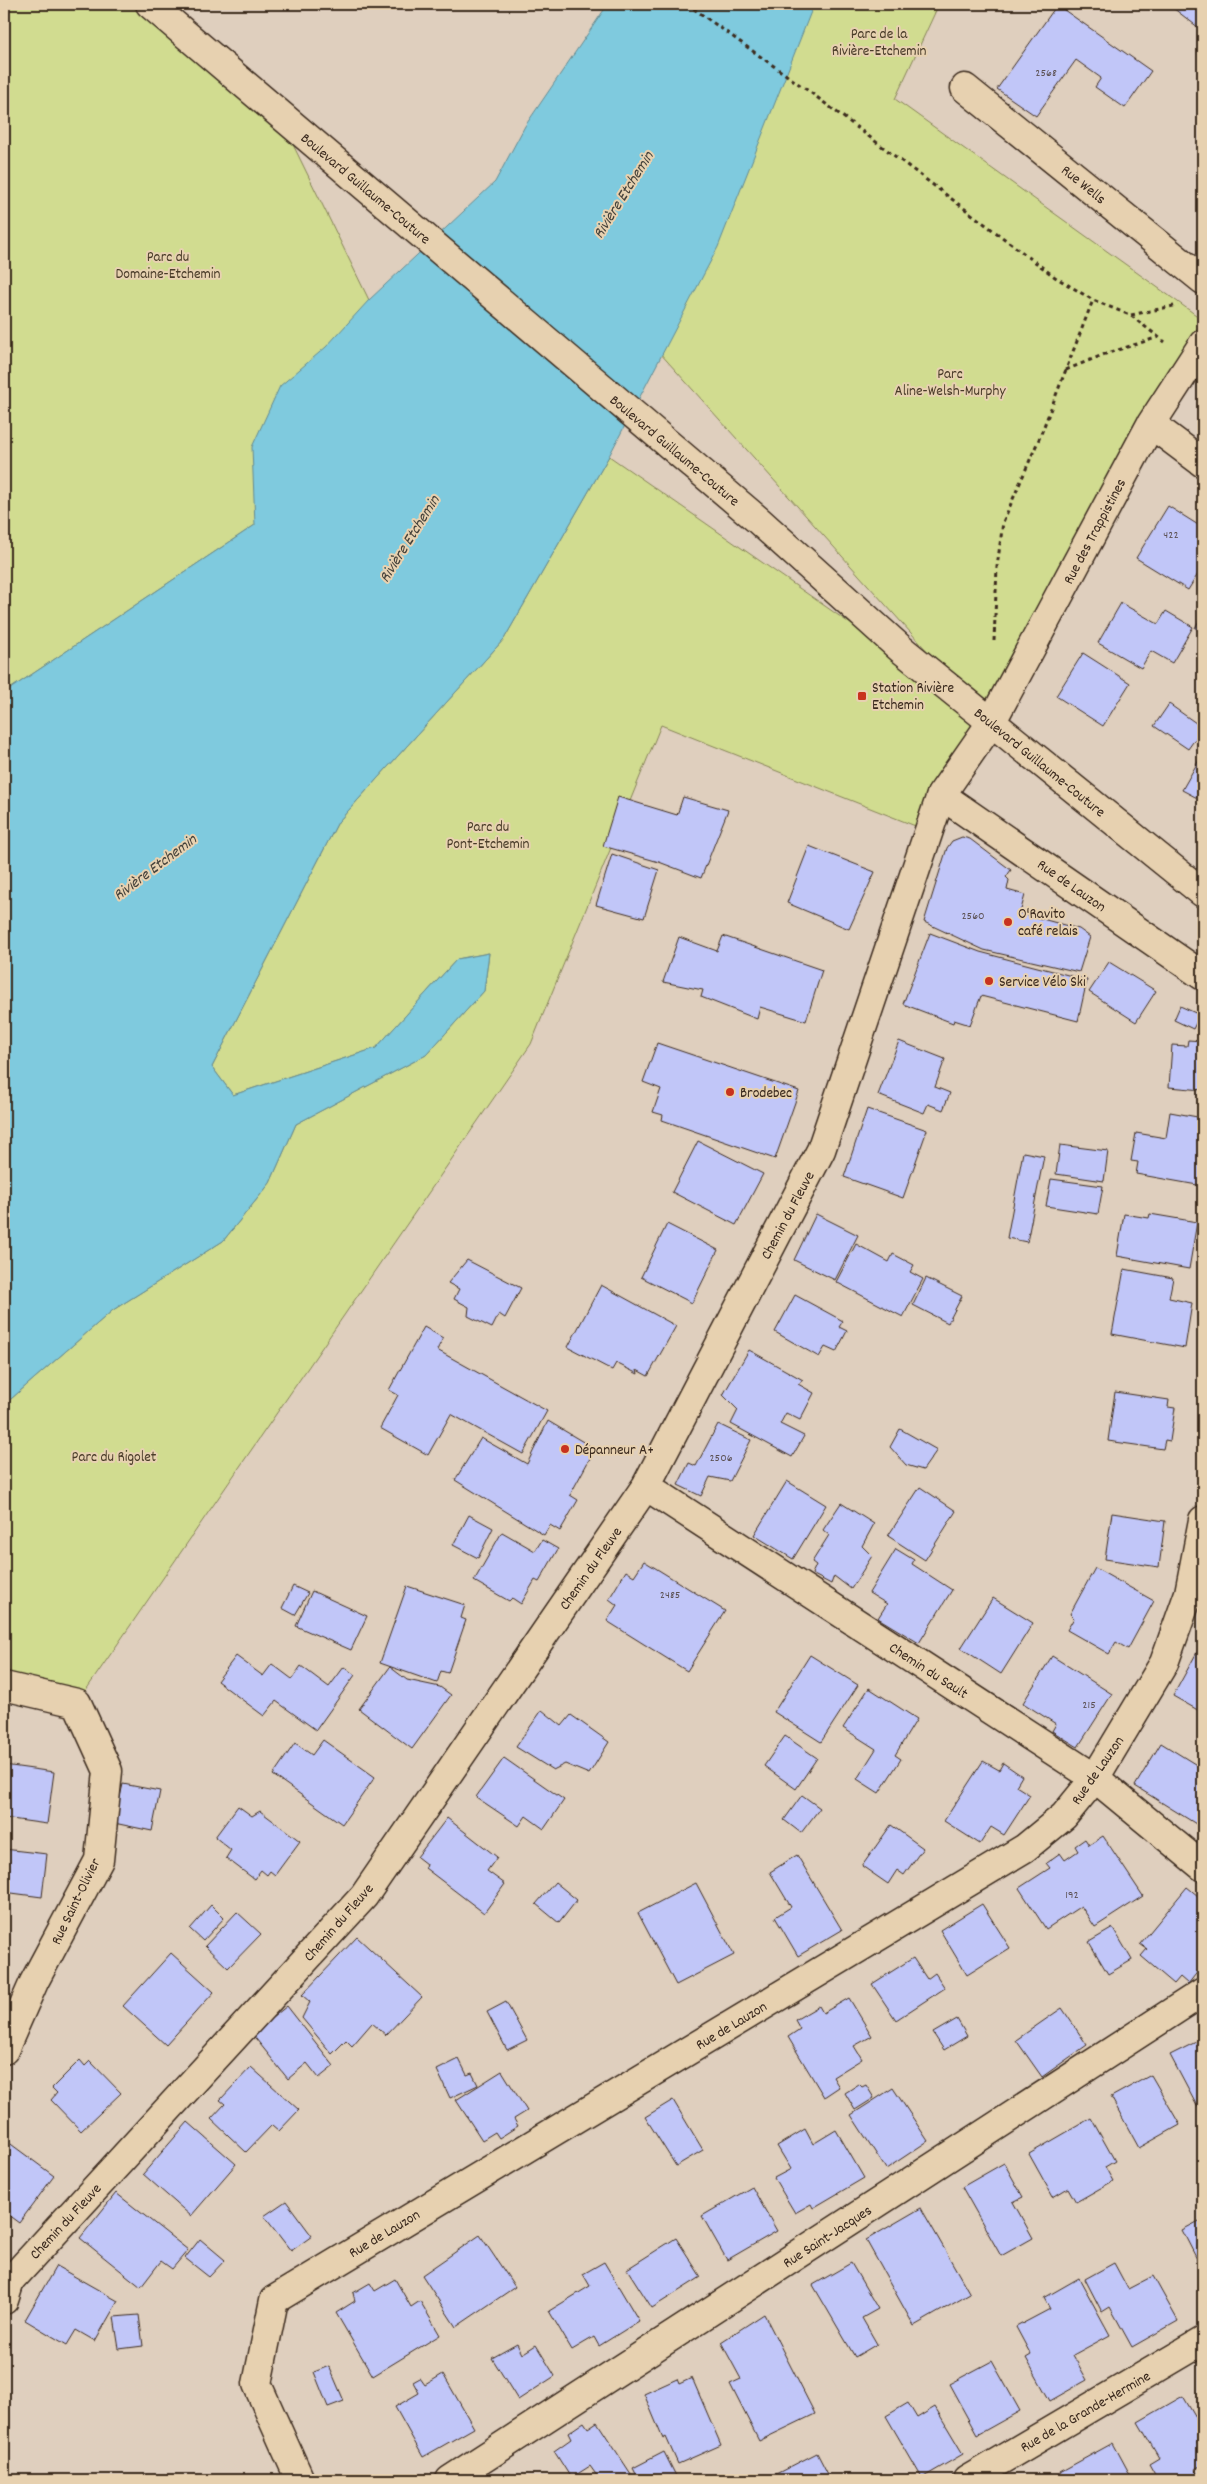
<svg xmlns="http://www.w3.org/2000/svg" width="1207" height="2484" viewBox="0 0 1207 2484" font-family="Dekko,sans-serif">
	<rect width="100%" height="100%" fill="#dfcfbe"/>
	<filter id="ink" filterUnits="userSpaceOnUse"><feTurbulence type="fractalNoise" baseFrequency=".02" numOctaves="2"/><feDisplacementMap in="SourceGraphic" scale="10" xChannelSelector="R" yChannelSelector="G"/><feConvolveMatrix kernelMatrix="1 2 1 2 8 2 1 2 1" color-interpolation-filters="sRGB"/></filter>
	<g filter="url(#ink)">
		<!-- green -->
		<path fill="#d1dc90" stroke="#868357" d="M4 4H149L279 116 369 300 255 525 4 693Z
			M759 4H939L895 99 1203 320V344L928 831 661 725 531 1044 77 1703 4 1686V1405L113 1310 223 1241 270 1183 296 1124 426 1055 484 991 489 953 457 959 376 1048 233 1095 212 1067 338 822 504 639 609 456 989 720 659 352Z"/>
		<!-- water -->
		<path fill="#7fcade" stroke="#648a91" d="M608 4H814L718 247 609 456 504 639 338 822 212 1067 233 1095 376 1048 457 959 489 953 484 991 426 1055 296 1124 270 1183 223 1241 113 1310 4 1405V693L255 525 252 447 280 386 326 347 369 300 495 182 525 126Z"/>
		<!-- building -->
		<path fill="#c1c6f8" stroke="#3b2a1e" d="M1176 4H1203V31L1173 8Z
			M1057 5 1151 71 1125 108 1095 87 1101 78 1076 60 1036 116 997 89Z
			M1168 506 1203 528V566L1188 590 1136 558Z
			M1121 603 1158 624 1166 611 1193 627 1172 663 1151 651 1141 668 1098 643Z
			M1203 613V632L1195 628Z
			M1083 653 1130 683 1103 726 1056 696Z
			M1169 704 1203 728 1188 749 1154 726Z
			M1203 753V801L1182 790Z
			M618 797 677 815 683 797 728 810 701 878 659 862 603 846Z
			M962 837 970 839 1011 870 1006 877 1009 880 1007 890 1025 895 1020 913 1079 929 1090 937 1079 972 984 950 924 922 947 848 952 841Z
			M809 846 875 872 849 929 787 903Z
			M612 854 659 870 644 918 596 905Z
			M930 933 980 952 1087 980 1078 1021 981 996 970 1025 954 1020 953 1023 903 1004Z
			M723 936 822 970 806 1021 760 1007 757 1019 701 997 703 990 663 982 679 937 717 951Z
			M1109 962 1156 991 1136 1022 1089 992Z
			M1180 1006 1200 1015 1193 1029 1174 1020Z
			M1188 1040 1203 1041V1090L1169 1087 1172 1045 1187 1046Z
			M899 1041 945 1059 935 1087 950 1093 943 1110 928 1104 924 1113 878 1095Z
			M657 1043 799 1091 775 1159 662 1120 663 1115 653 1112 661 1089 643 1082Z
			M867 1109 927 1130 903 1198 844 1177Z
			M1170 1112 1203 1118V1186L1136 1174 1138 1162 1131 1161 1136 1133 1166 1138Z
			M698 1141 763 1174 736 1225 672 1192Z
			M1060 1145 1108 1151 1104 1181 1056 1174Z
			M1023 1152 1044 1156 1027 1242 1007 1238Z
			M1051 1179 1103 1186 1098 1214 1046 1206Z
			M816 1214 858 1235 835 1280 794 1260Z
			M1124 1214 1149 1218 1150 1214 1197 1222 1189 1269 1117 1256Z
			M667 1224 718 1250 692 1303 641 1277Z
			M856 1244 889 1262 893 1254 914 1265 910 1272 923 1279 903 1317 836 1282Z
			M467 1260 521 1288 505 1318 499 1314 492 1328 468 1316 469 1307 454 1299 459 1289 448 1283Z
			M1124 1269 1173 1278 1169 1298 1192 1303 1185 1348 1112 1334Z
			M926 1278 962 1296 948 1323 913 1305Z
			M601 1285 676 1326 648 1376 637 1370 638 1374 616 1363 612 1370 568 1347Z
			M795 1295 843 1321 839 1327 847 1331 836 1352 825 1347 819 1357 775 1332Z
			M424 1327 443 1338 437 1350 547 1411 523 1454 451 1414 428 1455 380 1428 398 1395 389 1390Z
			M749 1350 803 1380 798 1384 814 1393 800 1420 786 1413 780 1424 804 1436 792 1457 731 1424 738 1410 723 1395Z
			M1115 1392 1169 1400 1168 1407 1175 1408 1170 1441 1165 1440 1163 1449 1108 1441Z
			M548 1421 595 1449 570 1495 578 1500 560 1531 550 1525 544 1535 455 1480 481 1438 527 1464Z
			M718 1424 751 1440 730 1481 710 1477 701 1496 678 1485 689 1463 696 1466Z
			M900 1429 937 1450 923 1470 906 1465 890 1447Z
			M787 1481 826 1505 793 1559 754 1535Z
			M920 1487 956 1511 925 1560 888 1536Z
			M841 1503 874 1524 862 1546 872 1556 851 1589 834 1576 831 1584 812 1574 816 1565 812 1562 829 1535 823 1530Z
			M1112 1513 1165 1521 1159 1567 1105 1559Z
			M469 1515 493 1528 478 1558 453 1545Z
			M502 1532 535 1551 542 1540 558 1549 539 1582 535 1580 521 1604 512 1598 509 1601 474 1581Z
			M896 1549 914 1560 912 1564 952 1590 919 1643 878 1618 887 1604 869 1593Z
			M644 1561 725 1611 687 1671 607 1621 617 1605 609 1599 626 1571 634 1576Z
			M1095 1568 1154 1601 1128 1649 1116 1642 1109 1654 1067 1630 1074 1618 1070 1614Z
			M293 1586 308 1593 295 1615 282 1608Z
			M407 1586 465 1605 461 1618 466 1620 448 1673 441 1671 437 1683 380 1663Z
			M312 1591 367 1616 351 1650 296 1626Z
			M993 1598 1033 1623 1001 1674 961 1648Z
			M1202 1643 1203 1644V1713L1173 1696Z
			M810 1655 858 1685 821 1742 774 1712Z
			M236 1656 263 1676 272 1664 292 1679 301 1666 329 1687 344 1667 355 1675 316 1730 276 1701 264 1716 217 1681Z
			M1052 1656 1112 1694 1078 1747 1052 1731 1056 1724 1023 1703Z
			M390 1667 407 1680 440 1687 451 1695 412 1749 359 1709Z
			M869 1688 917 1719 895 1755 901 1759 879 1793 857 1779 876 1749 843 1728Z
			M542 1710 562 1726 571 1715 609 1742 589 1774 565 1764 553 1770 516 1747Z
			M785 1736 817 1758 796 1789 764 1766Z
			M323 1740 375 1777 342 1824 273 1775 295 1743 312 1755Z
			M1161 1743 1203 1769V1822L1201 1827 1135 1786Z
			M504 1758 564 1800 544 1829 526 1816 519 1826 476 1797Z
			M983 1761 999 1770 1003 1763 1022 1776 1016 1786 1030 1795 1004 1835 991 1827 980 1844 944 1821Z
			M4 1765 54 1772 47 1824 4 1818Z
			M123 1784 160 1791 152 1831 114 1823Z
			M802 1795 820 1808 801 1833 784 1820Z
			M238 1806 252 1816 260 1811 300 1841 275 1875 270 1871 267 1875 261 1870 254 1879 226 1858 231 1850 215 1837Z
			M447 1818 497 1857 487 1871 505 1884 484 1913 425 1868 426 1864 417 1857Z
			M891 1825 923 1848 904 1875 897 1870 888 1884 862 1866Z
			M1103 1836 1143 1896 1095 1927 1081 1906 1046 1929 1019 1888 1050 1868 1046 1863 1060 1853 1065 1860 1078 1851 1075 1846 1085 1839 1089 1845Z
			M4 1849 47 1854 42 1897 4 1892Z
			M797 1855 842 1930 798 1956 775 1917 791 1907 770 1872Z
			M555 1882 577 1900 559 1923 536 1904Z
			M696 1883 734 1955 676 1985 638 1913Z
			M1187 1887 1203 1900V1965L1188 1984 1180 1977 1174 1984 1141 1956 1147 1949 1140 1944Z
			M982 1904 1010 1948 967 1975 940 1930Z
			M211 1905 224 1918 203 1941 190 1929Z
			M237 1912 261 1934 228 1968 205 1946Z
			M1113 1928 1132 1960 1108 1974 1089 1942Z
			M357 1937 422 1997 386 2035 372 2023 352 2046 346 2040 332 2054 302 2018 310 2002 302 1995Z
			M171 1953 214 1992 166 2045 123 2006Z
			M913 1958 927 1979 935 1973 945 1988 896 2020 872 1984Z
			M849 1998 872 2036 854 2046 862 2059 833 2077 839 2087 824 2097 788 2037 800 2029 795 2020 819 2006 823 2013Z
			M506 2002 527 2040 507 2050 487 2012Z
			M287 2006 334 2066 319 2078 307 2063 288 2079 252 2034Z
			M1062 2008 1087 2045 1042 2077 1016 2040Z
			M957 2019 967 2036 944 2050 933 2033Z
			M1196 2042 1203 2056V2103L1197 2106 1170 2055Z
			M459 2059 467 2075 472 2073 478 2085 450 2098 437 2070Z
			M80 2060 85 2066 90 2061 121 2093 81 2131 51 2100 57 2093 52 2088Z
			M251 2067 299 2110 279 2131 272 2125 246 2152 211 2119 225 2104 220 2100Z
			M502 2071 527 2111 514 2119 518 2126 499 2138 495 2132 482 2140 456 2100Z
			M1151 2075 1180 2125 1139 2148 1111 2097Z
			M859 2084 862 2087 866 2085 874 2098 855 2110 845 2093Z
			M893 2088 928 2141 886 2169 851 2115Z
			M673 2100 703 2150 676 2166 645 2117Z
			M1091 2118 1115 2161 1105 2167 1113 2181 1076 2202 1068 2188 1053 2197 1029 2154Z
			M188 2122 236 2164 191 2216 143 2174Z
			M805 2129 813 2144 836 2130 864 2178 813 2208 811 2204 795 2213 774 2178 791 2169 777 2146Z
			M4 2139 54 2176 19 2223 4 2212Z
			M1004 2163 1023 2197 1013 2202 1033 2238 1001 2256 962 2187Z
			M752 2187 777 2231 727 2260 702 2216Z
			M116 2193 188 2250 172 2269 161 2261 141 2287 80 2238Z
			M286 2201 312 2236 291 2251 264 2216Z
			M921 2208 970 2294 914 2326 866 2240Z
			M1203 2219V2271L1182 2230Z
			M480 2235 515 2287 456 2327 422 2275Z
			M676 2238 701 2277 652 2308 627 2269Z
			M200 2239 225 2260 209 2277 185 2258Z
			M604 2262 639 2321 599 2346 594 2337 572 2350 549 2311 590 2286 583 2274Z
			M851 2263 878 2309 862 2318 877 2344 855 2357 813 2285Z
			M1114 2263 1128 2289 1153 2276 1178 2321 1132 2347 1110 2307 1102 2312 1085 2279Z
			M56 2266 118 2301 95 2341 76 2330 67 2345 25 2320Z
			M1079 2278 1110 2335 1073 2355 1087 2380 1050 2401 1026 2358 1031 2355 1016 2327 1050 2309 1044 2298Z
			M395 2279 411 2307 420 2301 440 2335 373 2376 336 2313 355 2301 353 2293 370 2283 375 2291Z
			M764 2314 815 2414 759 2441 730 2384 741 2379 721 2342Z
			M139 2315 143 2346 119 2349 114 2317Z
			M517 2344 522 2354 536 2345 555 2376 518 2400 492 2358Z
			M992 2361 1020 2411 977 2435 949 2384Z
			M329 2366 344 2401 328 2407 314 2372Z
			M443 2374 474 2428 423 2457 395 2407 419 2393 413 2382 420 2378 425 2385Z
			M692 2378 721 2445 678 2464 666 2437 663 2439 644 2394 677 2379 679 2384Z
			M1183 2396 1203 2430V2439L1197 2443 1203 2453V2464L1195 2469 1202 2480H1158L1149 2464 1159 2458 1138 2422Z
			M908 2403 917 2418 935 2407 963 2454 922 2478 886 2416Z
			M584 2422 588 2428 597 2422 633 2477 629 2480H600L590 2466 571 2478 554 2451 571 2439 568 2433Z
			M1113 2443 1133 2480H1065L1060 2472Z
			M664 2452 678 2480H639L633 2468Z
			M817 2453 831 2480H777L774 2475Z"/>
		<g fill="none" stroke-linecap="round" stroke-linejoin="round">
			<defs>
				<path id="street" d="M965 88 1203 280
					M1151 424 1203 463
					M991 723 1151 424 1203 344
					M941 795 1203 976
					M4 1686 77 1703 108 1771 99 1860 34 1982 4 2050
					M300 2480 257 2384 274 2300 1025 1848 1064 1816 1095 1778 1164 1663 1189 1593 1203 1520
					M450 2480 1203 1992
					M967 2480 1203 2341"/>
				<path id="secondary" d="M646 1486 1095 1778 1203 1867
					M4 2300 10 2281 364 1896 646 1486 821 1150 941 795 991 723"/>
				<path id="primary" d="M150 4 758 520 901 649 1203 893"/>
			</defs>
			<!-- street casing -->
			<use href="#street" stroke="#3b2a1e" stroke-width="31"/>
			<!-- secondary casing -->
			<use href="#secondary" stroke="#3b2a1e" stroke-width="31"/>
			<!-- primary casing -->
			<use href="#primary" stroke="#3b2a1e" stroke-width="31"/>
			<!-- path -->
			<path stroke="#3b2a1e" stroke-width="3" stroke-dasharray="4 4" stroke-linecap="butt" d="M687 4 810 92 1055 277 1093 300 1130 315 1165 342
				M1131 315 1178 305
				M1066 370 1105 354 1159 337
				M994 641 997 567 1003 522 1039 439 1093 300"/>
			<!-- street -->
			<use href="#street" stroke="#e7d1b0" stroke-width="28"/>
			<!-- secondary -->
			<use href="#secondary" stroke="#e7d1b0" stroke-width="28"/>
			<!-- primary -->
			<use href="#primary" stroke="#e7d1b0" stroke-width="28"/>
		</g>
	</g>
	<!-- markers -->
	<g fill="#c8321e" stroke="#e7d1b0" stroke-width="2">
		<rect x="857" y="691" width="10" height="10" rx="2.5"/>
		<circle cx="1008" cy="922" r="5"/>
		<circle cx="989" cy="981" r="5"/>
		<circle cx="730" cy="1092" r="5"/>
		<circle cx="565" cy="1449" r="5"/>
	</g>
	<g text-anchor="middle" stroke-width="4" stroke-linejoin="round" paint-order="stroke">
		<!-- number labels -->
		<g font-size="12" fill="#5c5154">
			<text x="1046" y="76">2568</text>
			<text x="1171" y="538">422</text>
			<text x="973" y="919">2560</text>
			<text x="721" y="1461">2506</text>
			<text x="670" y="1598">2485</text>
			<text x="1089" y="1708">215</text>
			<text x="1072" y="1898">192</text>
		</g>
		<!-- park labels -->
		<g font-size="15" fill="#4a3c29" stroke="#e7d1b0">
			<text x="879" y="38">Parc de la<tspan x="879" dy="17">Rivière-Etchemin</tspan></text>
			<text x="168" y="261">Parc du<tspan x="168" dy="17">Domaine-Etchemin</tspan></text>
			<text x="950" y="378">Parc<tspan x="950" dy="17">Aline-Welsh-Murphy</tspan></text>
			<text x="488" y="831">Parc du<tspan x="488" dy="17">Pont-Etchemin</tspan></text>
			<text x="114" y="1461">Parc du Rigolet</text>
		</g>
		<!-- street labels -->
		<g font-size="15" fill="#3b2a1e" stroke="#e7d1b0">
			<text transform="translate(1084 184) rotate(39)" y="5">Rue Wells</text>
			<text transform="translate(366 188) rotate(40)" y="5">Boulevard Guillaume-Couture</text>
			<text transform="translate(675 450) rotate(40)" y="5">Boulevard Guillaume-Couture</text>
			<text transform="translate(1094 531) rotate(-62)" y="5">Rue des Trappistines</text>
			<text transform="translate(1040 762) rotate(39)" y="5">Boulevard Guillaume-Couture</text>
			<text transform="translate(1072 885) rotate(35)" y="5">Rue de Lauzon</text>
			<text transform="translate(787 1215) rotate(-62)" y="5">Chemin du Fleuve</text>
			<text transform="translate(590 1568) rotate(-55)" y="5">Chemin du Fleuve</text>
			<text transform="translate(929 1670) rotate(33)" y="5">Chemin du Sault</text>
			<text transform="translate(1097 1770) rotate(-55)" y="5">Rue de Lauzon</text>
			<text transform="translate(75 1901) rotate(-64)" y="5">Rue Saint-Olivier</text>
			<text transform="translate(338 1922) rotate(-49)" y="5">Chemin du Fleuve</text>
			<text transform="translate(731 2025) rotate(-31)" y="5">Rue de Lauzon</text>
			<text transform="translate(65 2221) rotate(-47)" y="5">Chemin du Fleuve</text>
			<text transform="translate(384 2233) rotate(-31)" y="5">Rue de Lauzon</text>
			<text transform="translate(827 2236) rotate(-33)" y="5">Rue Saint-Jacques</text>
			<text transform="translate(1085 2411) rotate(-30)" y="5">Rue de la Grande-Hermine</text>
		</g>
		<!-- poi labels -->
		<g font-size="15" fill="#3b2a1e" stroke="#e7d1b0" text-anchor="start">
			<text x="872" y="692">Station Rivière<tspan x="872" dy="17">Etchemin</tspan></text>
			<text x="1018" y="918">O'Ravito<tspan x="1018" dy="17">café relais</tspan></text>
			<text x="999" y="986">Service Vélo Ski</text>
			<text x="740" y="1097">Brodebec</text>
			<text x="575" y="1454">Dépanneur A+</text>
		</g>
		<!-- water labels -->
		<g font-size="16" font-style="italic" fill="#45423b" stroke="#e7d1b0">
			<text transform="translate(622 194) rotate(-58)" y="6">Rivière Etchemin</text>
			<text transform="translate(408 538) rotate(-58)" y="6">Rivière Etchemin</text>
			<text transform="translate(154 866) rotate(-37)" y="6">Rivière Etchemin</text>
		</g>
	</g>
	<!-- margin -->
	<rect width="1207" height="2484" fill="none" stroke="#e7d1b0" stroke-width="20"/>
	<rect x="10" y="10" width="1187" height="2464" fill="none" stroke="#3b2a1e" stroke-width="2" filter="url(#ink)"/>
</svg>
